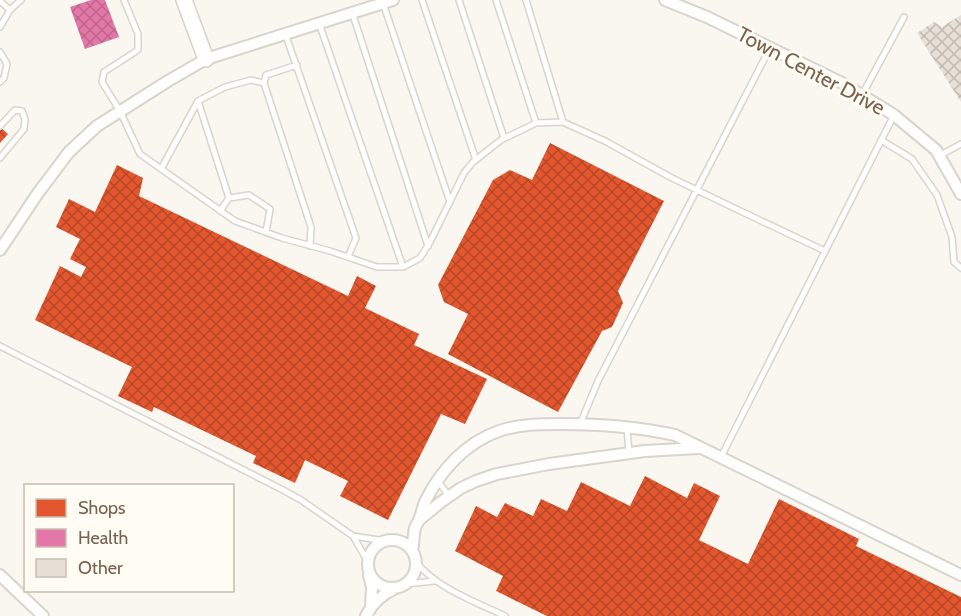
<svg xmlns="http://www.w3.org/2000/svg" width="961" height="616" viewBox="0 0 961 616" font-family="Cabin,sans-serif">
	<defs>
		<pattern id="shops-cross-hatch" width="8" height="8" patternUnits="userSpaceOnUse" patternTransform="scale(1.5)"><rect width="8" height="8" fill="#e4572e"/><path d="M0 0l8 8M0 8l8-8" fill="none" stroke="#b44828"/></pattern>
		<pattern id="health-cross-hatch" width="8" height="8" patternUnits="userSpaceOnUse" patternTransform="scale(1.5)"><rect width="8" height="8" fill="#e377a8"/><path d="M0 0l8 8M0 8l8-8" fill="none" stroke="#bd658b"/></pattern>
		<pattern id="building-cross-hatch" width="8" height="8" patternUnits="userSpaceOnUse" patternTransform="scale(1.5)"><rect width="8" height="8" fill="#e6e0d7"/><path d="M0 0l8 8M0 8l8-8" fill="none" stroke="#bfb9b1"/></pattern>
	</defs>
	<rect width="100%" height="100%" fill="#f9f7f0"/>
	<!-- shops -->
	<path fill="url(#shops-cross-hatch)" d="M0 127 8 134 0 143Z
		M550 143 664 201 618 291 623 303 612 327 602 331 558 412 448 354 468 314 444 302 438 285 493 180 510 170 532 180Z
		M117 165 143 178 139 196 348 296 357 276 376 286 365 308 419 334 414 345 487 379 465 424 441 414 388 520 340 496 348 481 305 460 295 483 253 463 256 456 154 407 152 412 118 396 132 367 35 320 60 266 81 277 86 267 70 259 80 239 56 227 69 199 95 212Z
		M645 476 687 498 694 483 720 496 699 540 748 564 779 499 859 539 856 546 961 597V616H547L496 591 503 576 455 551 476 506 497 517 505 503 533 516 541 499 567 511 581 482 630 506Z"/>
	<!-- health -->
	<path fill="url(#health-cross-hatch)" d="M91 0H105L119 37 85 49 70 7Z"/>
	<!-- building -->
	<path fill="url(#building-cross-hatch)" d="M961 15V102L917 33 934 22 942 27Z"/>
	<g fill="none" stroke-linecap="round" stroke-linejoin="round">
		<defs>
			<path id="lane" d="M124 0 138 34V50L104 72 102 82 120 111 140 154 235 221 282 238 330 251 377 267H403L420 258 430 242 464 173 473 162 501 140 536 123 563 122 605 141 670 177 732 207 825 251
				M422 0 476 160
				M459 0 504 138
				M496 0 536 123
				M526 0 563 122
				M0 1 10 10
				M383 3 450 202
				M352 12 428 246
				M319 23 403 267
				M0 27 10 10 21 0
				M285 33 356 238 348 257
				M0 52 7 64 4 78 0 82
				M264 83 266 75 297 65
				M862 95 904 17
				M198 101 229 198 220 211
				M0 126 15 110 22 111 25 119 24 129 0 158
				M881 140 912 159 937 195 952 237 954 262 961 268
				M939 156 961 144
				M161 169 198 101 225 87 251 80 264 83 311 227 310 246
				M229 198 249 195 270 209 266 232
				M0 346 283 490 301 500 353 536 385 541
				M580 424 598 381 770 48
				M627 428 629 453
				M721 457 894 115
				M438 481 449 496
				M353 536 368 562
				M416 562C438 589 474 601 505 616
				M406 584 434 581"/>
			<path id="street" d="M665 0 707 17 842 83 894 115 936 150 961 194
				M0 250 38 193 69 152 97 126 168 81 206 59 393 0
				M420 519 441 502 461 488 476 481 497 474 549 464 645 451 699 448
				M368 564a24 24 0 1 1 48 0a24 24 0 1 1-48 0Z
				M412 551C414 543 413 535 415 528 416 525 418 523 419 520 422 514 422 508 425 502 440 471 465 443 499 431 519 424 541 424 562 424 600 424 638 427 675 435L961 575
				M0 575 43 616
				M369 575 372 587 371 607
				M366 616C372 604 381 595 394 589"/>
			<path id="secondary" d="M184 0 206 59"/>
		</defs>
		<!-- lane casing -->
		<use href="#lane" stroke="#d9d4cd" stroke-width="8"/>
		<!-- street casing -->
		<use href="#street" stroke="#d9d4cd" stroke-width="14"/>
		<!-- secondary casing -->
		<use href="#secondary" stroke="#d8d3cb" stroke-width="18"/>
		<!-- lane -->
		<use href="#lane" stroke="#fefefd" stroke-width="5"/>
		<!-- street -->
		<use href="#street" stroke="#fefefd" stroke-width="10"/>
		<!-- secondary -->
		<use href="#secondary" stroke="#fefefd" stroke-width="15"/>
	</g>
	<g text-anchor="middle" stroke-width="6" stroke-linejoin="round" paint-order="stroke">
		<!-- street labels -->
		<g font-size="21" fill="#79624e" stroke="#fffcf3">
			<text transform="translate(811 71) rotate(28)" y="7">Town Center Drive</text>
		</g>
	</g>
	<!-- legend -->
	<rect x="24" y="484" width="210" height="108" fill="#fffcf3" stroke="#c9beb1" stroke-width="1.5"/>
	<rect x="36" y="499" width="30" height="18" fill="#e4572e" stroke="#c9beb1" stroke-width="1.5"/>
	<text x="78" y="514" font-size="18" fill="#79624e">Shops</text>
	<rect x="36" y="529" width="30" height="18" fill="#e377a8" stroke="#c9beb1" stroke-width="1.5"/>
	<text x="78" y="544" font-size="18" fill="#79624e">Health</text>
	<rect x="36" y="559" width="30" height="18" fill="#e6e0d7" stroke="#c9beb1" stroke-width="1.5"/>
	<text x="78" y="574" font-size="18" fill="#79624e">Other</text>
</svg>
